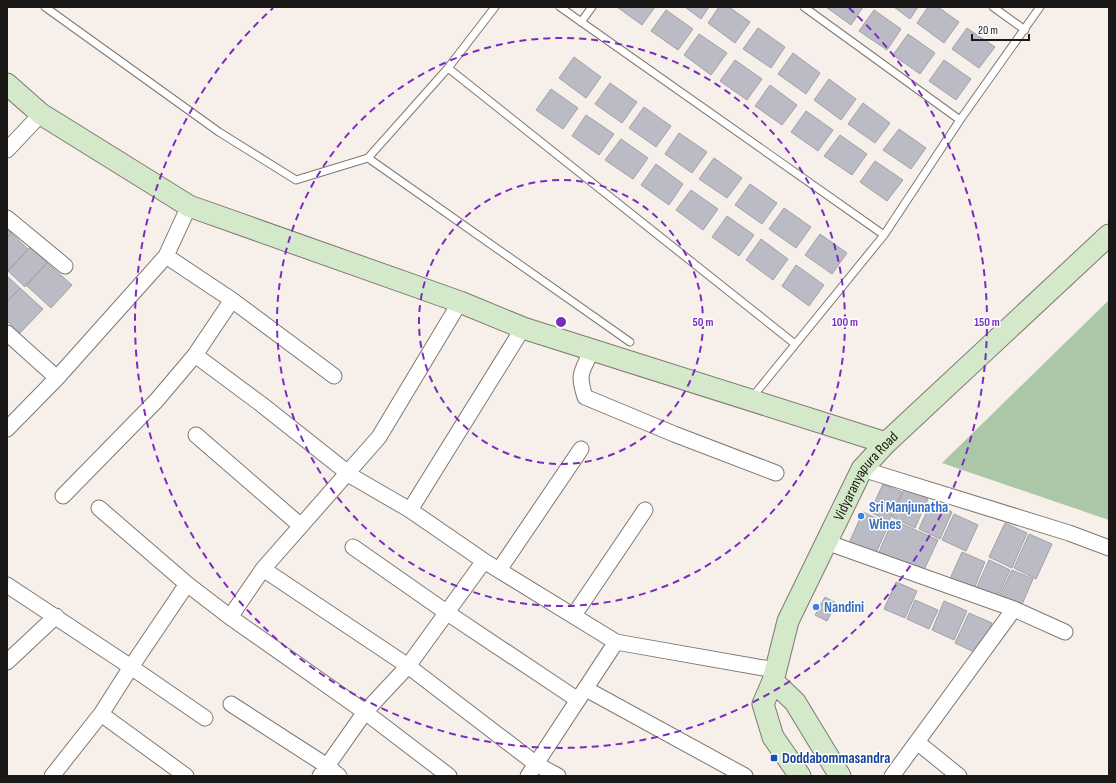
<svg xmlns="http://www.w3.org/2000/svg" width="1116" height="783" viewBox="0 0 1116 783" font-family="'Sofia Sans Condensed',sans-serif">
	<rect width="100%" height="100%" fill="#f7efe9"/>
	<!-- green -->
	<path fill="#acc7a8" d="M1109 300V520L942 463Z"/>
	<!-- building -->
	<path fill="#babbc4" stroke="#a1a1aa" d="M617 7H655L642 25Z
		M685 7H709L701 19Z
		M719 7H729L750 22 735 43 708 23Z
		M826 7H863L851 25Z
		M894 7H918L910 19Z
		M928 7H938L959 22 944 43 917 23Z
		M666 10 693 29 678 50 651 31Z
		M874 10 901 29 887 50 859 31Z
		M758 28 785 47 771 68 743 49Z
		M967 28 995 47 979 68 952 49Z
		M699 34 727 53 711 75 684 55Z
		M908 34 935 53 920 74 893 55Z
		M793 53 820 73 806 94 778 74Z
		M574 57 601 77 586 98 559 78Z
		M735 60 762 79 747 100 720 81Z
		M944 60 971 79 956 100 929 81Z
		M829 79 856 99 841 120 814 100Z
		M610 83 637 102 622 123 595 104Z
		M770 85 797 105 782 125 755 106Z
		M551 89 578 108 563 129 536 110Z
		M863 103 890 123 875 143 848 124Z
		M644 107 671 126 656 147 629 128Z
		M806 111 833 130 818 151 791 132Z
		M586 115 614 134 599 155 572 136Z
		M899 129 926 148 911 169 883 150Z
		M679 133 707 152 692 173 665 154Z
		M840 135 867 154 852 175 824 156Z
		M621 139 648 158 633 179 605 160Z
		M714 158 742 178 727 198 699 179Z
		M875 161 903 180 887 201 860 182Z
		M656 164 683 184 669 205 641 185Z
		M750 184 777 203 762 224 735 205Z
		M691 190 718 209 703 230 676 210Z
		M784 208 811 227 796 248 769 229Z
		M727 216 754 235 739 256 712 237Z
		M7 229 11 233 7 238Z
		M11 233 28 249 8 271 7 238Z
		M820 234 847 253 832 274 805 255Z
		M761 239 788 259 773 280 746 260Z
		M30 247 47 263 25 287 8 271Z
		M47 263 72 285 51 308 26 285Z
		M796 265 824 285 809 306 782 286Z
		M7 276 20 288 7 302Z
		M20 288 43 309 20 333 7 321V302Z
		M883 484 902 492 889 521 870 512Z
		M905 488 928 499 915 528 892 517Z
		M931 502 952 512 940 539 919 529Z
		M863 512 889 524 875 555 849 543Z
		M954 514 978 525 966 551 942 540Z
		M893 520 938 540 923 572 879 552Z
		M1005 523 1027 533 1012 568 989 557Z
		M1029 534 1052 544 1036 579 1014 568Z
		M962 552 985 562 973 591 949 581Z
		M989 560 1010 570 996 600 975 591Z
		M1012 570 1033 579 1020 609 998 599Z
		M896 582 917 591 905 618 884 609Z
		M825 597 836 603 827 621 815 615Z
		M915 600 938 610 929 629 907 619Z
		M944 601 967 611 954 640 932 630Z
		M969 613 992 623 978 654 955 643Z"/>
	<g fill="none" stroke-linecap="round" stroke-linejoin="round">
		<defs>
			<path id="lane" d="M45 7 219 132 296 180 368 158
				M495 7 448 68 368 158 630 342
				M560 7 884 235
				M804 7 960 120
				M993 7 1025 30
				M581 22 592 7
				M448 68 795 344
				M754 395 884 235 960 120 1040 7"/>
			<path id="street" d="M7 150 41 114
				M7 218 65 266
				M166 256 232 300 334 376
				M523 328 410 510 484 561 616 642 775 670
				M7 333 57 378
				M592 350C582 372 577 373 585 397L674 434 776 473
				M195 355 261 404 353 477 410 510
				M7 429 57 378 166 256 189 206
				M196 435 301 526
				M862 469 1069 533 1109 548
				M63 496 156 401 195 355 232 300
				M99 508 187 584 230 617 263 569 408 666 536 764 558 776
				M826 542 1014 609 1065 632
				M353 547 446 612 578 700
				M263 569 379 437 460 302
				M499 570 581 449
				M187 584 131 667 205 718
				M7 585 131 667 101 714 52 776
				M574 615 645 510
				M230 617 365 712 449 776
				M7 662 56 616
				M586 689 745 776
				M231 704 327 766 339 776
				M101 714 186 776
				M917 742 959 776
				M320 776 365 712 408 666 484 561
				M528 776 616 642
				M892 776 1014 609"/>
			<g id="secondary">
				<path d="M7 84 41 114 189 206 460 302 523 328 886 443"/>
				<path d="M773 681 795 702 840 776"/>
				<path id="s1" d="M800 776 773 737 763 704 773 681 788 621 862 469 886 443 1109 235"/>
			</g>
		</defs>
		<!-- lane casing -->
		<use href="#lane" stroke="#7f7872" stroke-width="9"/>
		<!-- street casing -->
		<use href="#street" stroke="#7f7872" stroke-width="17"/>
		<!-- secondary casing -->
		<use href="#secondary" stroke="#7f7872" stroke-width="23"/>
		<!-- lane -->
		<use href="#lane" stroke="#fff" stroke-width="7"/>
		<!-- street -->
		<use href="#street" stroke="#fff" stroke-width="15"/>
		<!-- secondary -->
		<use href="#secondary" stroke="#d4e9ca" stroke-width="21"/>
	</g>
	<!-- distance rings -->
	<g fill="none" stroke="#7b2cbf" stroke-width="2" stroke-dasharray="7 5">
		<circle cx="561" cy="322" r="142"/>
		<circle cx="561" cy="322" r="284"/>
		<path d="M849 8A426 426 0 1 1 273 8"/>
	</g>
	<!-- markers -->
	<g fill="#3f7fe0" stroke="#fefefe" stroke-width="1.5">
		<circle cx="861" cy="516" r="4"/>
		<circle cx="816" cy="607" r="4"/>
	</g>
	<rect fill="#1a4fb4" stroke="#fefefe" stroke-width="1.5" x="770" y="754" width="8" height="8" rx="2"/>
	<g text-anchor="middle" stroke-width="3" stroke-linejoin="round" paint-order="stroke">
		<!-- street labels -->
		<g font-size="15" fill="#1b1917" stroke="#fefefe">
			<text dy="5" stroke="none"><textPath href="#s1" startOffset="334">Vidyaranyapura Road</textPath></text>
		</g>
		<!-- shop labels -->
		<g font-size="15" font-weight="bold" fill="#366cbe" stroke="#fefefe" text-anchor="start">
			<text x="869" y="512">Sri Manjunatha<tspan x="869" dy="17">Wines</tspan></text>
			<text x="824" y="612">Nandini</text>
		</g>
		<!-- transit labels -->
		<g font-size="15" font-weight="bold" fill="#164399" stroke="#fefefe" text-anchor="start">
			<text x="782" y="763">Doddabommasandra</text>
		</g>
	</g>
	<circle cx="561" cy="322" r="6" fill="#7b2cbf" stroke="#fefefe" stroke-width="2"/>
	<g font-size="12" text-anchor="middle" font-weight="bold" fill="#7b2cbf" stroke="#fefefe" stroke-width="3" stroke-linejoin="round" paint-order="stroke">
		<text x="703" y="326">50 m</text>
		<text x="845" y="326">100 m</text>
		<text x="987" y="326">150 m</text>
	</g>
	<!-- border -->
	<rect width="1116" height="783" fill="none" stroke="#1b1917" stroke-width="16"/>
	<!-- scale -->
	<path d="M972 34v6h57v-6" fill="none" stroke="#1b1917" stroke-width="2"/>
	<text x="978" y="34" font-size="12" fill="#1b1917" stroke="#fefefe" stroke-width="3" paint-order="stroke">20 m</text>
</svg>
